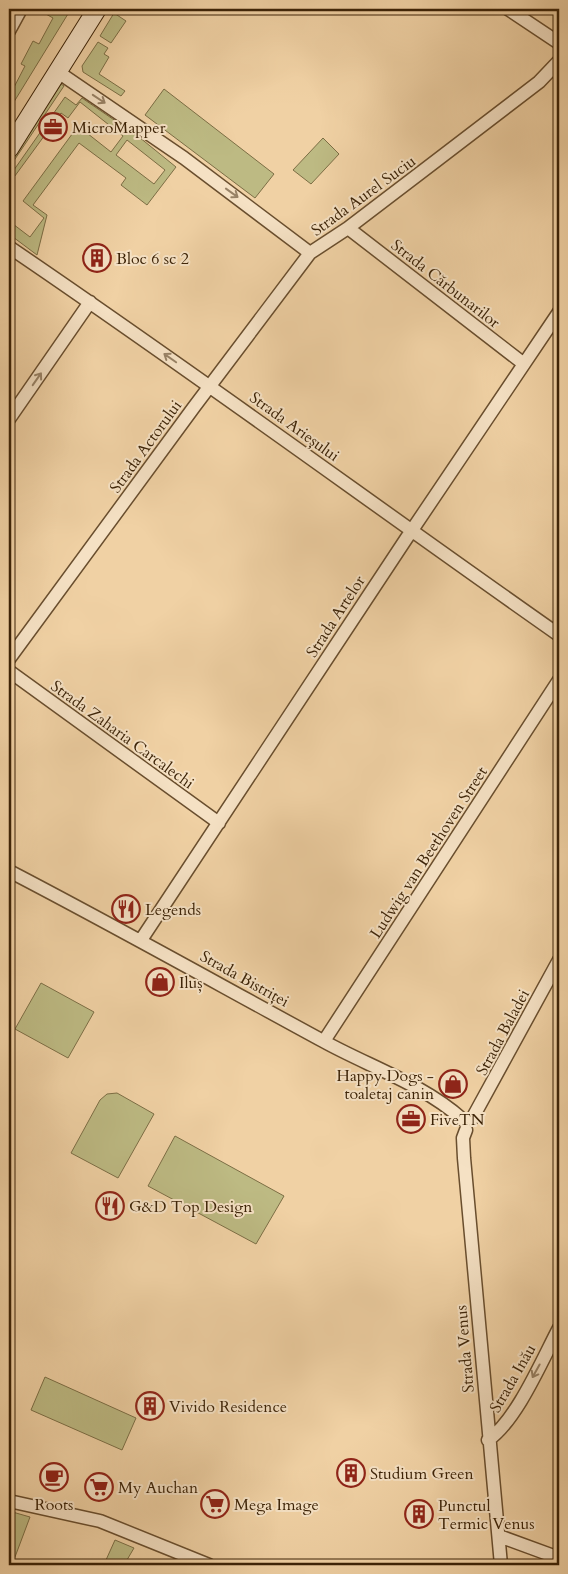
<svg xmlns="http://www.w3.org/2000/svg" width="568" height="1574" viewBox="0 0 568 1574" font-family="Cardo,serif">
	<rect width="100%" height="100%" fill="#f0d1a4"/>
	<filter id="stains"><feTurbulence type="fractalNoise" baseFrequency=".004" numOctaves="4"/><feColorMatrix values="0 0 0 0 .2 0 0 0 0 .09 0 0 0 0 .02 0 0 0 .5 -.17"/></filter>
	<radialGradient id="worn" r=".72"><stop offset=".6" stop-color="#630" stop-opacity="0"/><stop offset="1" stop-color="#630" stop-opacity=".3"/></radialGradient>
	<!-- green -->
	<path fill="#bdba83" stroke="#7c6e45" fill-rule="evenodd" d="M37 9H71L9 110V92L11 93 25 66 21 64 33 41 39 44 53 18Z
		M114 13 126 21 111 43 100 36Z
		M98 42 108 48 104 54 109 57 99 74 125 91 121 96 83 72 82 66Z
		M61 84 64 86 9 168V164Z
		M164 89 274 174 255 198 145 115Z
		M65 97 76 105 82 98 139 137 176 167 147 205 121 185 126 178 79 143 33 205 47 215 37 255 9 234V221L30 237 44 218 23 201 78 126 111 152 123 136 80 102 68 118 61 113 9 184V177ZM127 140 165 170 154 184 116 155Z
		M323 138 339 154 311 184 293 170Z
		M41 983 94 1012 68 1058 15 1029Z
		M117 1093 154 1114 118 1178 71 1153 100 1100 107 1094Z
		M175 1136 284 1196 256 1244 148 1186Z
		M45 1377 136 1418 122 1450 31 1410Z
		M9 1511 30 1517 12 1565H9Z
		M115 1540 134 1548 124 1565H114L106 1560Z"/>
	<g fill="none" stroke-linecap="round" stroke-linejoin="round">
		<defs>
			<path id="minor" d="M508 9 559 43
				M9 31 21 9
				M58 72 184 158 310 253
				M348 228 524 364
				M9 247C195 373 375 506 559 635
				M9 419 90 302
				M9 659 194 407 310 253 348 228 428 167 539 82 559 61
				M9 671 219 823
				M9 871C115 926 218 984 323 1041 368 1066 423 1084 462 1119
				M141 940 406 539 559 312
				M324 1041 559 680
				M472 1119 559 960
				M466 1130 463 1138 464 1158 501 1565
				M488 1440C517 1420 542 1360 559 1328
				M9 1501 100 1521 209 1565
				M499 1536 559 1558"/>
			<path id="secondary" d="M9 149 97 9"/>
		</defs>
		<!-- minor casing -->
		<use href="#minor" stroke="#694e2e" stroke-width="15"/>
		<!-- secondary casing -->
		<use href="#secondary" stroke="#3c2307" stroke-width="20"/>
		<!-- minor -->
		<use href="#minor" stroke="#f5e1c4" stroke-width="12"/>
		<!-- secondary -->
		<use href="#secondary" stroke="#f5e1c4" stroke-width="18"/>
	</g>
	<!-- one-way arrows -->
	<defs><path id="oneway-shaft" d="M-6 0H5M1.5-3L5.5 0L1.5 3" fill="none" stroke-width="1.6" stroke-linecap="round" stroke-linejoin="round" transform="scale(1.25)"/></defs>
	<g stroke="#988266">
		<use href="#oneway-shaft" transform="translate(99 99) rotate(34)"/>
		<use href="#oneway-shaft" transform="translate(232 193) rotate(36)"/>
		<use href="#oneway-shaft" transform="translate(170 358) rotate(-145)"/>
		<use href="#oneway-shaft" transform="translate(37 379) rotate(-55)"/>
		<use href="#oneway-shaft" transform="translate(536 1371) rotate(119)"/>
	</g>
	<!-- icons -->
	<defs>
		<symbol id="office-ring" viewBox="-11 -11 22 22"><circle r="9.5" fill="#f5e1c4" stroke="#8f2418" stroke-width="1.5"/><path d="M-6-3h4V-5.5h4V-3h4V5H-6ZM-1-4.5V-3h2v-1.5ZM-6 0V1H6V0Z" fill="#8f2418"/></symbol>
		<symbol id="building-ring" viewBox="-11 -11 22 22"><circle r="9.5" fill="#f5e1c4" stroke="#8f2418" stroke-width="1.5"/><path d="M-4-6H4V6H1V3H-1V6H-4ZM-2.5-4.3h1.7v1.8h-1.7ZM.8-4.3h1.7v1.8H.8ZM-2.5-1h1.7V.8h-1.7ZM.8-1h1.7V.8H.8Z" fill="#8f2418"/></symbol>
		<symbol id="restaurant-ring" viewBox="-11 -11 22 22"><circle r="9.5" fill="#f5e1c4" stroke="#8f2418" stroke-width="1.5"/><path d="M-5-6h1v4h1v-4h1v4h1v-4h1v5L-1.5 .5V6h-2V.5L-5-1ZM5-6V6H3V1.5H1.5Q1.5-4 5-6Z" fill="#8f2418"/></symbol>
		<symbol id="shop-ring" viewBox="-11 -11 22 22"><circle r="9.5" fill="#f5e1c4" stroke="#8f2418" stroke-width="1.5"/><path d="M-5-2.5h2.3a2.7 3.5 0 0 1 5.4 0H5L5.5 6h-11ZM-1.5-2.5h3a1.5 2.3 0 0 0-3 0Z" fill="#8f2418"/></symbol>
		<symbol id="cafe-ring" viewBox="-11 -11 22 22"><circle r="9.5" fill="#f5e1c4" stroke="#8f2418" stroke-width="1.5"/><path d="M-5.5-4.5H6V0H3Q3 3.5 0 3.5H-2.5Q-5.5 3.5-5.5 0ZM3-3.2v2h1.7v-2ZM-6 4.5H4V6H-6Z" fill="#8f2418"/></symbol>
		<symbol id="supermarket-ring" viewBox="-11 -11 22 22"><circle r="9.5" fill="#f5e1c4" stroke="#8f2418" stroke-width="1.5"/><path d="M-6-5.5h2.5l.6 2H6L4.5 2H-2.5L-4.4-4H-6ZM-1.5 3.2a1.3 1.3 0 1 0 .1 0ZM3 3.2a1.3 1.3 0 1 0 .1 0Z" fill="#8f2418"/></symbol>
	</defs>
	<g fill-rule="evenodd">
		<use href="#office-ring" x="37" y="111" width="32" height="32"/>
		<use href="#building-ring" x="81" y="242" width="32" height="32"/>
		<use href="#restaurant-ring" x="110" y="893" width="32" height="32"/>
		<use href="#shop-ring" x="144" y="966" width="32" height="32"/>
		<use href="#shop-ring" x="437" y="1068" width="32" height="32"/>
		<use href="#office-ring" x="395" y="1103" width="32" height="32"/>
		<use href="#restaurant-ring" x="94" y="1190" width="32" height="32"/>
		<use href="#building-ring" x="134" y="1390" width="32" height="32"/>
		<use href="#building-ring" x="335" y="1457" width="32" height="32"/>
		<use href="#cafe-ring" x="38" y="1461" width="32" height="32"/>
		<use href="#supermarket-ring" x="83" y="1471" width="32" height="32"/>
		<use href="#supermarket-ring" x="199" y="1488" width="32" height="32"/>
		<use href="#building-ring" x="403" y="1498" width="32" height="32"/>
	</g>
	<g text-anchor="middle" stroke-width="4" stroke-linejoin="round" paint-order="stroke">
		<!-- poi labels -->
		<g font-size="16" fill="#3c2307" stroke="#f5e1c4" text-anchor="start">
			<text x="72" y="133">MicroMapper</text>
			<text x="116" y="264">Bloc 6 sc 2</text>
			<text x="145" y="915">Legends</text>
			<text x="179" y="988">Iluș</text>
			<text x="434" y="1081" text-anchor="end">Happy Dogs -<tspan x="434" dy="18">toaletaj canin</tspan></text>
			<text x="430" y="1125">FiveTN</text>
			<text x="129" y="1212">G&amp;D Top Design</text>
			<text x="169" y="1412">Vivido Residence</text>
			<text x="370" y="1479">Studium Green</text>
			<text x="118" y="1493">My Auchan</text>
			<text x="54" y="1510" text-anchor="middle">Roots</text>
			<text x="234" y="1510">Mega Image</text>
			<text x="438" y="1511">Punctul<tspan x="438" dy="18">Termic Venus</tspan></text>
		</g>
		<!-- street labels -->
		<g font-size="16" fill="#3c2307" stroke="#f5e1c4">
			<text transform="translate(363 195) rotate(-36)" y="6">Strada Aurel Suciu</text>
			<text transform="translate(446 283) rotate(38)" y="6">Strada Cărbunarilor</text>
			<text transform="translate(295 426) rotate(36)" y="6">Strada Arieșului</text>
			<text transform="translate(145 446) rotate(-54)" y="6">Strada Actorului</text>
			<text transform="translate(335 616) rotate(-57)" y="6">Strada Artelor</text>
			<text transform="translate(123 734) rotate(36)" y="6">Strada Zaharia Carcalechi</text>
			<text transform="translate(428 852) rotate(-57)" y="6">Ludwig van Beethoven Street</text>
			<text transform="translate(245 978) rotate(29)" y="6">Strada Bistriței</text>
			<text transform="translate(502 1032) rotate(-62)" y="6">Strada Baladei</text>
			<text transform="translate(464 1349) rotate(-95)" y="6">Strada Venus</text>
			<text transform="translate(512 1378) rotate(-60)" y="6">Strada Inău</text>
		</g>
	</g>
	<!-- margin -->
	<rect width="568" height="1574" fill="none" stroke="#f0d1a4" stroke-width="30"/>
	<rect x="10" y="10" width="548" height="1554" fill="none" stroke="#3c2307" stroke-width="2.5"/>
	<rect x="15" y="15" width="538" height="1544" fill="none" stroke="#3c2307"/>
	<rect width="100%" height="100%" filter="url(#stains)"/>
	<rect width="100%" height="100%" fill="url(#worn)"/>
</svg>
